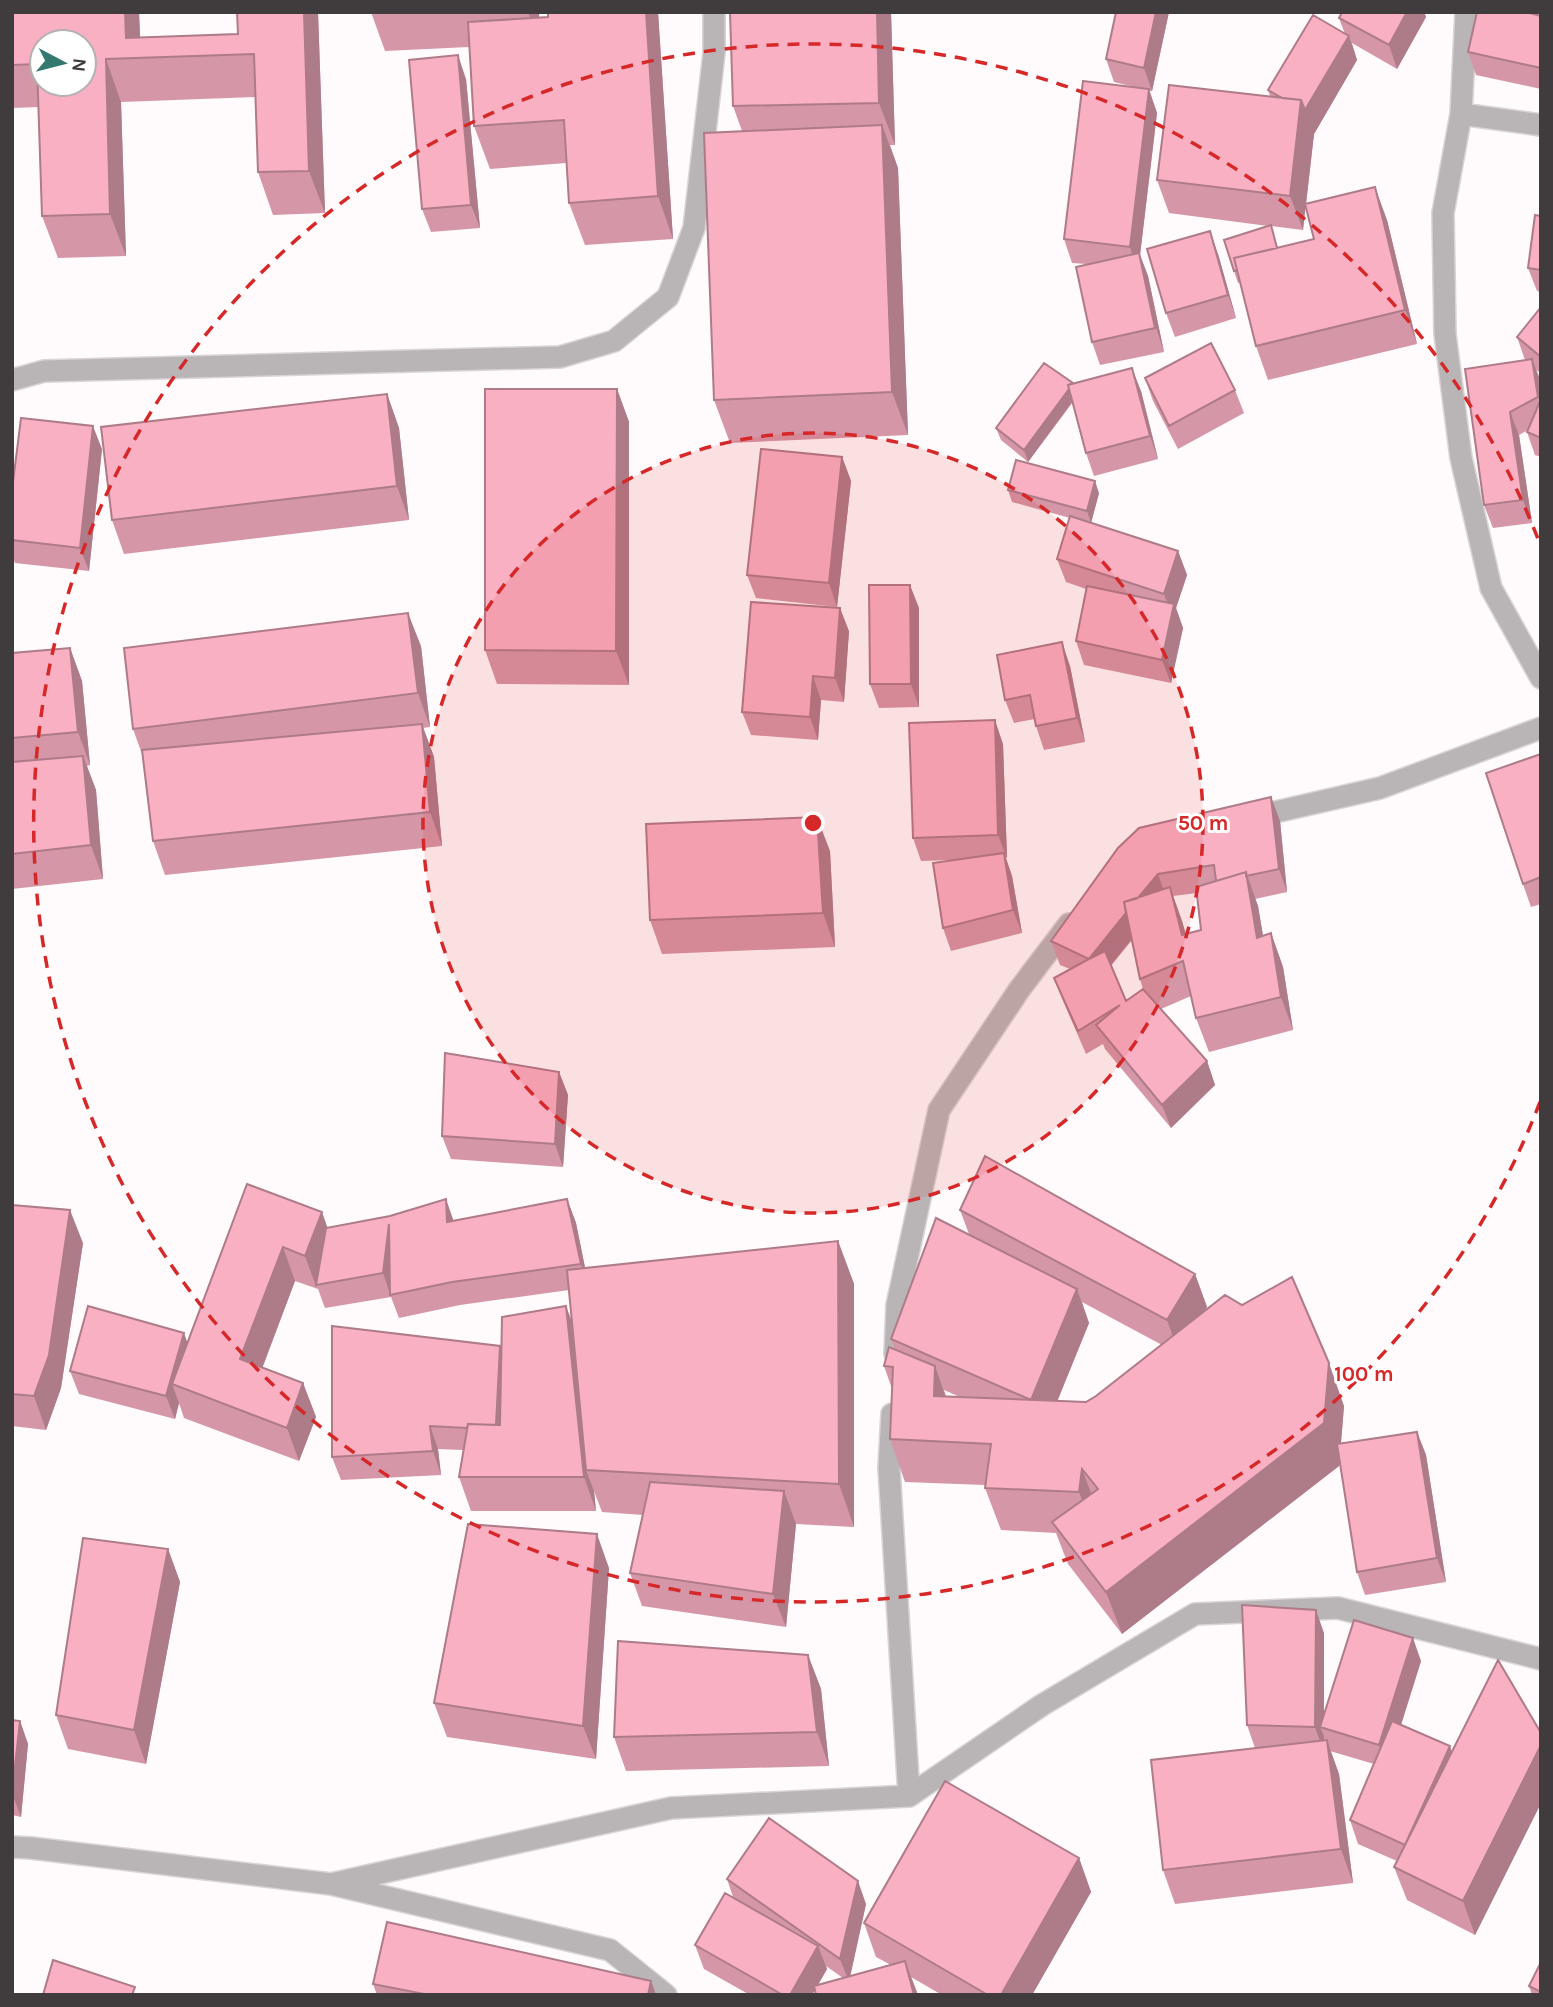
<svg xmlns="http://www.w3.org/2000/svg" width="1553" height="2007" viewBox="0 0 1553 2007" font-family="Karla,sans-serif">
	<rect width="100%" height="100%" fill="#fffafb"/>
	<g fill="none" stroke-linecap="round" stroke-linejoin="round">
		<defs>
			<path id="street" d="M1466 12 1461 114 1443 213 1445 334 1461 458 1491 588 1541 678
				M1461 114 1541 125
				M12 380 44 371 560 357 614 341 668 297 694 228 714 53V12
				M1249 818 1380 788 1541 728
				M895 1354 897 1305 939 1110 1019 990 1069 924
				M892 1414 889 1468 909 1796
				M12 1847 31 1848 331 1884 610 1950 666 1995
				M331 1884 671 1808 909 1796 1042 1705 1195 1614 1338 1608 1541 1659"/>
		</defs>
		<!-- street casing -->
		<use href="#street" stroke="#d9d4d5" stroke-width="24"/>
		<!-- street -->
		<use href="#street" stroke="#b9b4b5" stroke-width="21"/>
	</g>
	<!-- wall -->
	<path fill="#d597a7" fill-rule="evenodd" d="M139 12 140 37 238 34 237 12H318L325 213 273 215 258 172 255 97 121 102 126 256 58 258 42 216 39 107 12 108V13Z
		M371 12H539V18L548 17V12H658L673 239 585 245 569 203 566 163 490 169 474 126 469 47 385 51Z
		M891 12 895 145H890L898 168 908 435 730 443 714 400 742 131 733 106Z
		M1116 12H1169L1152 91H1149L1157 113 1140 255 1148 276 1164 352 1100 365 1092 342 1087 264 1072 263 1064 239 1138 88 1114 82 1106 59Z
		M1342 12H1424L1426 17 1397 69 1352 43 1357 60 1314 134 1306 204 1387 220 1417 344 1268 380 1256 346 1240 282 1238 283 1234 271 1268 226 1169 213 1157 180 1270 96 1268 90 1345 34 1339 18ZM1305 205 1314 239 1278 248 1271 226 1303 230Z
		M1541 16V89L1476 75 1468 52Z
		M466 79 480 228 431 232 422 209Z
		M1541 216V292L1537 291 1528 268Z
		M1218 254 1236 318 1175 337 1166 313Z
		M1541 307V373L1536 370 1541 382V457L1535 455 1527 432 1528 430 1519 435 1532 523 1493 528 1484 505 1525 360 1517 337Z
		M1145 378 1235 390 1244 413 1178 449 1153 401Z
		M1073 384 1141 391 1158 459 1094 476 1086 453 1073 402 1028 462 1001 440 996 428Z
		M617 389 629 422V685L497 684 485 650Z
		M387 394 399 428 409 520 124 554 112 520Z
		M102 449 89 571 15 563 12 555V490Z
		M842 457 851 481 837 607 756 598 747 575Z
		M1008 490 1099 493 1091 523 1178 551 1187 575 1176 608 1183 628 1171 683 1084 665 1076 641 1086 589 1066 582 1057 559 1070 518 1012 502Z
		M919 608V707L879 708 870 684Z
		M849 631 844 702 821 700 818 740 751 735 742 712Z
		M421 646 430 727 423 728 434 757 442 846 165 875 153 841 142 754 133 729Z
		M70 648 82 681 90 765 87 766 96 790 103 879 12 889V653Z
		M1070 666 1085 742 1044 750 1036 726 1035 719 1014 723 1005 700Z
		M1003 744 1007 858H1006L1012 876 1022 933 951 951 943 928 952 860 921 861 913 838Z
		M1541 754V904L1531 907 1523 884Z
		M1271 797 1280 821 1287 892 1255 899 1258 906 1263 936 1271 933 1283 967 1293 1030 1209 1052 1196 1018 1191 996 1161 1009 1207 1061 1215 1085 1171 1128 1105 1049 1103 1044 1086 1054 1063 1001 1054 978 1070 969 1060 965 1051 941ZM1197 893 1201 930 1186 934 1182 921 1173 896ZM1132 940 1140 979 1143 989 1126 1001 1111 966Z
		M830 851 835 947 662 954 650 920Z
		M559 1072 568 1095 563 1167 451 1159 442 1136Z
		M247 1184 327 1227 453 1221 567 1199 576 1223 585 1268 838 1241 854 1284V1527L796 1524 786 1627 642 1606 630 1573 643 1515 602 1512 594 1491 596 1511H471L459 1477 463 1450 438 1449 441 1475 341 1480 332 1457 501 1350 572 1322 569 1290 460 1305 399 1318 391 1297 325 1308 318 1289 295 1281 262 1367 303 1383 316 1417 299 1461 184 1418 179 1403 175 1419 79 1394 70 1371 187 1343Z
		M12 1205 83 1243 61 1388 46 1430 12 1426Z
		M960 1210 1195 1274 1207 1307 1204 1312 1344 1406 1341 1443 1417 1432 1426 1455 1446 1582 1365 1595 1357 1572 1340 1462 1339 1466 1122 1634 1068 1564 1056 1533 1001 1530 985 1488V1485L905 1482 890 1439 892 1389 884 1366 895 1349 891 1339 969 1234ZM1082 1302 1162 1345 1096 1396 1086 1402 1057 1401 1089 1323ZM944 1390 960 1397 946 1396Z
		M168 1549 180 1582 146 1764 68 1749 56 1715Z
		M609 1568 596 1759 447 1737 434 1703Z
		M1324 1633V1716L1421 1661 1401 1725 1452 1752 1541 1733V1803L1475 1935 1407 1900 1394 1867 1397 1861 1358 1844 1350 1820 1374 1764 1330 1751 1339 1774 1353 1883 1175 1904 1163 1870 1255 1748 1247 1725Z
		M808 1655 821 1689 829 1766 626 1771 614 1737Z
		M12 1720 20 1721 28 1744 21 1817 12 1815Z
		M1079 1858 1091 1892 1032 1995H942L911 1977 918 1995H816L815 1990 812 1995H750L704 1969 695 1945 733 1897 727 1879 866 1904 850 1976 891 1965 876 1957 864 1923ZM826 1966 843 1978 818 1985 827 1969Z
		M1541 1962V1995H1532L1529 1986Z
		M651 1981 656 1995H377L373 1984Z"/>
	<!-- shaded-wall -->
	<path fill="#ae7b88" d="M125 12H139L141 58 126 38Z
		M304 12H318L325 213 309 171Z
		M528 12H539L540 45Z
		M646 12H658L673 239 658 196Z
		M877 12H891L895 145 879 103Z
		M1156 12H1169L1152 91 1144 68Z
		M1407 12H1424L1426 17 1397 69 1389 45Z
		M1349 36 1357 60 1314 134 1303 230 1290 196 1301 100Z
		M458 55 466 79 480 228 471 205Z
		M106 59 121 102 126 256 110 214Z
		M1149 89 1157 113 1140 255 1148 276 1164 352 1130 247Z
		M882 125 898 168 908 435 892 392Z
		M1375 187 1387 220 1417 344 1405 310Z
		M1210 231 1218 254 1236 318 1228 295Z
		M1532 359 1541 382V404L1538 397Z
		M1132 368 1141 391 1158 459 1150 436Z
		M1073 383 1077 395 1028 462 1024 450Z
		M617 389 629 422V685L616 651Z
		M387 394 399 428 409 520 397 486Z
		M1510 412 1519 435 1532 523 1523 500Z
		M93 426 102 449 89 571 80 548Z
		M842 457 851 481 837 607 829 583Z
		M1095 481 1099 493 1091 523 1087 511Z
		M1178 551 1187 575 1176 608 1183 628 1171 683 1162 660 1172 615 1164 594Z
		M910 585 919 608V707L911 684Z
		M840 608 849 631 844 702 835 678Z
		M408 613 421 646 430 727 418 693Z
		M1062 642 1070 666 1085 742 1077 718Z
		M70 648 82 681 90 765 78 732Z
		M813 676 821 700 818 740 810 717Z
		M995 720 1003 744 1007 858 998 835Z
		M422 724 434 757 442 846 430 812Z
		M83 756 96 790 103 879 91 845Z
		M1271 797 1280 821 1287 892 1279 869Z
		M817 817 830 851 835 947 823 913Z
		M1004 853 1012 876 1022 933 1013 910Z
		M1246 872 1258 906 1269 971 1257 938Z
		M1158 874 1166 897 1097 982 1089 959Z
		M1170 887 1182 921 1195 969 1182 935Z
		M1271 933 1283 967 1293 1030 1281 997Z
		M1207 1061 1215 1085 1171 1128 1162 1105Z
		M559 1072 568 1095 563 1167 555 1144Z
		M446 1199 454 1222H447Z
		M567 1199 576 1223 589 1287 581 1264Z
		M70 1210 83 1243 61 1388 46 1430 34 1396Z
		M322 1212 334 1246 316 1285 317 1289 305 1256Z
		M389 1224 397 1247 391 1297 383 1273Z
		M838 1241 854 1284V1527L839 1484Z
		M283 1247 295 1281 253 1393 240 1359Z
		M1195 1274 1207 1307 1179 1354 1167 1320Z
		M1077 1289 1089 1323 1044 1434 1031 1400Z
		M566 1306 579 1340 586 1470 594 1491 596 1511 584 1477Z
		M184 1333 192 1356 172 1384 179 1403 175 1419 166 1396Z
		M500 1346 508 1370 504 1452 496 1429Z
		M1329 1363 1344 1406 1339 1466 1122 1634 1106 1592Z
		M935 1366 950 1409 934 1396Z
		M303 1383 316 1417 299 1461 287 1428Z
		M430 1426 438 1449 441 1475 433 1451Z
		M1417 1432 1426 1455 1446 1582 1437 1558Z
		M1082 1469 1098 1512 1095 1534 1079 1492Z
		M784 1491 796 1524 786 1627 773 1594Z
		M597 1534 609 1568 596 1759 583 1726Z
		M168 1549 180 1582 146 1764 134 1730Z
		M1316 1610 1324 1633V1728L1320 1727 1324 1736 1323 1750 1315 1727Z
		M1413 1638 1421 1661 1387 1769 1379 1745Z
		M808 1655 821 1689 829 1766 817 1732Z
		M20 1721 28 1744 21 1817 12 1793Z
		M1327 1740 1339 1774 1353 1883 1341 1849Z
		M1541 1745V1803L1475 1935 1463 1901Z
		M1450 1746 1458 1770 1406 1845Z
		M1079 1858 1091 1892 1032 1995H1001Z
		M858 1881 866 1904 849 1982 840 1959Z
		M818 1946 827 1969 812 1995H790Z
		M905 1961 918 1995H914Z
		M651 1981 656 1995H648Z"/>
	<!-- building -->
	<path fill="#f8b0c2" stroke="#ae7b88" stroke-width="2" fill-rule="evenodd" d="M125 12 126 38 238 34 237 12H304L309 171 258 172 254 54 106 59 110 214 42 216 37 64 12 65V13ZM42 42H84V84H42Z
		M548 12H646L658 196 569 203 564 120 474 126 468 22 548 17Z
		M730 12H877L879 103 733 106Z
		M1116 12H1156L1144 68 1106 59Z
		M1342 12H1407L1389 45 1339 18Z
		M1477 12H1526L1541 16V68L1468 52Z
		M1313 15 1349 36 1305 110 1301 100 1282 98 1268 90Z
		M458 55 471 205 422 209 409 60Z
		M1083 81 1149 89 1130 247 1064 239Z
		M1169 85 1301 100 1290 196 1157 180Z
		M882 125 892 392 714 400 704 133Z
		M1375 187 1405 310 1256 346 1234 258 1314 239 1305 204Z
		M1535 215 1541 216V270L1528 268Z
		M1271 225 1277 248 1234 258 1237 270 1234 271 1224 240Z
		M1210 231 1228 295 1166 313 1147 249Z
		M1139 253 1155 328 1092 342 1076 267Z
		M1541 307V357L1517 337Z
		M1211 343 1235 390 1169 426 1145 378Z
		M1532 359 1538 397 1510 412 1523 500 1484 505 1465 369Z
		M1044 363 1073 383 1068 385 1069 389 1024 450 996 428Z
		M1132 368 1150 436 1086 453 1068 385Z
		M485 389H617L616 651 485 650Z
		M387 394 397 486 112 520 101 427Z
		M1541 399V438L1527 432Z
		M21 418 93 426 80 548 12 540V490Z
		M761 449 842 457 829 583 747 575Z
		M1016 460 1095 481 1087 511 1008 490Z
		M1070 516 1178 551 1164 594 1057 559Z
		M869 585H910L911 684H870Z
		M1087 586 1174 604 1162 660 1076 641Z
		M751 602 840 608 835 678 813 676 810 717 742 712Z
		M408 613 418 693 133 729 124 648Z
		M1062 642 1077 718 1036 726 1030 695 1005 700 997 655Z
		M70 648 78 732 12 738V653Z
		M995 720 998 835 913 838 909 723Z
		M422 724 430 812 153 841 142 750Z
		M1541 754V877L1523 884 1486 773Z
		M83 756 91 845 12 854V762Z
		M1271 797 1279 869 1246 876V872L1216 881 1214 865 1158 874 1138 898 1124 902 1126 913 1089 959 1105 951 1126 1001 1143 989 1207 1061 1162 1105 1096 1025 1120 1005 1078 1031 1054 978 1089 959 1051 941 1118 848 1139 828Z
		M817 817 823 913 650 920 646 824Z
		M1004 853 1013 910 943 928 933 863Z
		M1246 872 1257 938 1271 933 1281 997 1196 1018 1183 961 1140 979 1124 902 1170 887 1182 935 1201 930 1196 887Z
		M445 1053 559 1072 555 1144 442 1136Z
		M985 1156 1195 1274 1167 1320 960 1210Z
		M247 1184 322 1212 305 1256 283 1247 240 1359 303 1383 287 1428 172 1384Z
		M446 1199 447 1222 567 1199 581 1264 452 1282 390 1295 389 1224 383 1273 316 1285 326 1228 390 1216Z
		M12 1205 70 1210 49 1355 34 1396 12 1394Z
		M936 1218 1077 1289 1031 1400 891 1339Z
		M838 1241 839 1484 586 1470 567 1270Z
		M1292 1277 1329 1363 1324 1423 1106 1592 1052 1522 1098 1489 1082 1469 1079 1492 985 1488 991 1444 890 1439 893 1367 884 1366 889 1347 935 1366 934 1396 1086 1402 1096 1396 1225 1295 1242 1305Z
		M88 1306 184 1333 166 1396 70 1371Z
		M566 1306 584 1477H459L468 1424 500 1425 502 1317Z
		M332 1326 500 1346 496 1425 468 1424 467 1428 430 1426 433 1451 332 1457Z
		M1417 1432 1437 1558 1357 1572 1337 1444Z
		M650 1482 784 1491 773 1594 630 1573Z
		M468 1524 597 1534 583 1726 434 1703Z
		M83 1538 168 1549 134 1730 56 1715Z
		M1242 1605 1316 1610 1315 1727 1247 1725Z
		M1354 1620 1413 1638 1379 1745 1320 1727Z
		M618 1641 808 1655 817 1732 614 1737Z
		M1498 1660 1541 1733V1745L1463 1901 1394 1867Z
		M12 1720 20 1721 12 1793Z
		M1392 1721 1450 1746 1405 1845 1350 1820Z
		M1327 1740 1341 1849 1163 1870 1151 1760Z
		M945 1781 1079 1858 1001 1995H988L864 1923Z
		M769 1818 858 1881 840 1959 727 1879Z
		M725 1893 818 1946 790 1995H783L695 1945Z
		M387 1922 651 1981 648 1995H429L373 1984Z
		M53 1960 135 1987 132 1995H43Z
		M905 1961 914 1995H816L814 1986Z
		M1541 1962V1992L1529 1986Z"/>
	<!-- distance rings -->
	<circle cx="813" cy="823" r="390" fill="#d62828" fill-opacity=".12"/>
	<g fill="none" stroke="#d62828" stroke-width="3.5" stroke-dasharray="12 9">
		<circle cx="813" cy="823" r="390"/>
		<path d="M1540 1102A779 779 0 1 1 1540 544"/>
	</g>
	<circle cx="813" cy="823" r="10" fill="#d62828" stroke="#fff" stroke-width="3.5"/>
	<g font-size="21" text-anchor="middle" font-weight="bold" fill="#d62828" stroke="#fff" stroke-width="6" stroke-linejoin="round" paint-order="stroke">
		<text x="1203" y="830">50 m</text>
		<text x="1364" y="1381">100 m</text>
	</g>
	<!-- border -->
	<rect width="1553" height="2007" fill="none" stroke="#403c3d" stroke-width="28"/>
	<!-- north arrow -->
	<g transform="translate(63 63) rotate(97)"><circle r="33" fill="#ffffff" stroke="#b3b1b1" stroke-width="2"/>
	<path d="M0-5L12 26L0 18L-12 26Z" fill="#33796f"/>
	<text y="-10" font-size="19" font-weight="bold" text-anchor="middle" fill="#403c3d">N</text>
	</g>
</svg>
